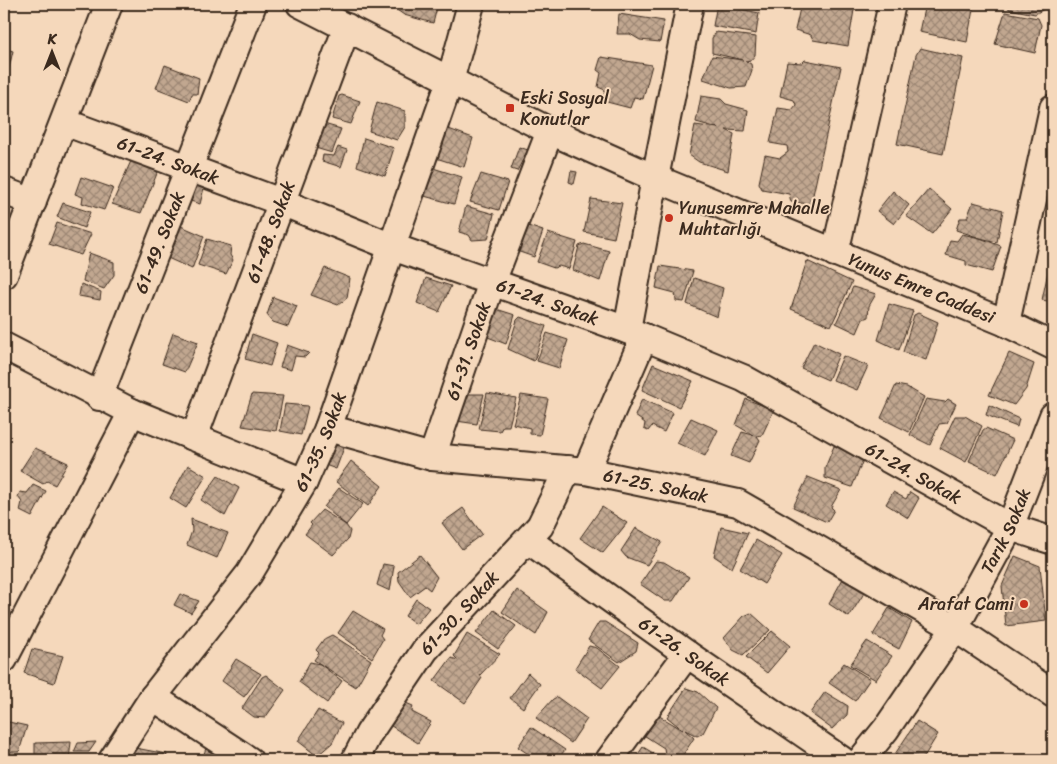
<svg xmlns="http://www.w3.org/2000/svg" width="1057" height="764" viewBox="0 0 1057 764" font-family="Sriracha,sans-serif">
	<defs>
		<pattern id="building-cross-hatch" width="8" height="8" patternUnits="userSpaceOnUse" patternTransform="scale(1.25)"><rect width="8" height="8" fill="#c1a790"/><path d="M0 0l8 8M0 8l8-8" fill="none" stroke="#9e8875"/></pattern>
	</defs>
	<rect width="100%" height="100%" fill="#f5d8bb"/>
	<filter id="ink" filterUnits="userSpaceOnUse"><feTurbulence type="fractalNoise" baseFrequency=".02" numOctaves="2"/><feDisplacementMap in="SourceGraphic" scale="10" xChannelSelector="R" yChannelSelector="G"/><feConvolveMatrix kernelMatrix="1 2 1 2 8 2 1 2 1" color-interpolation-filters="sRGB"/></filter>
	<g filter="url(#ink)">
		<!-- building -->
		<path fill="url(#building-cross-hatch)" stroke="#3b2a1e" d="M395 4H438L433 23 404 15 394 8Z
			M717 4 759 13 756 34 713 26Z
			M801 4H855L848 46 813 40 811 35 795 30Z
			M925 4H974L967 42 919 32Z
			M1008 4H1045L1044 9 1035 14 1009 9Z
			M1005 12 1038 18 1041 25 1035 53 995 44Z
			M619 14 664 21 660 42 640 40 630 34H617Z
			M716 32 756 37 755 55 751 60 745 61 751 64 752 70 746 87 731 88 703 79 712 56 743 60 712 53V38Z
			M4 48 13 51 6 80 4 79Z
			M920 48 963 58 943 154 897 144 916 55Z
			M601 57 652 65 643 99 634 97 630 108 603 101 605 90 598 87 601 73 597 70Z
			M805 60 841 67 811 204 791 202 789 194 762 189 759 183 765 155 780 158 788 152 787 146 770 143 778 108 792 110 796 105 794 100 780 96 787 62 802 63Z
			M165 65 199 78 197 94H192L189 101 156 88Z
			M342 95 360 101 351 124 332 119 339 96Z
			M701 96 721 99 726 104 748 110 745 131 726 130 734 134 728 171 699 162 689 155 695 125 718 128 696 122Z
			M377 102 405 111V127L397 140 369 131Z
			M317 122 341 129 332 153 312 147Z
			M446 128 473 138 464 167 433 157Z
			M364 138 394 148 385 176 357 166Z
			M338 147 347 150 341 167 322 161 323 155 334 156Z
			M519 147 528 150 517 171 511 169Z
			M131 161 158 171 141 213 112 204Z
			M433 168 462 177 454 204 424 196Z
			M571 171 577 172 574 184 569 182Z
			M481 174 508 182 499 210 470 202Z
			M81 177 113 188 104 210 82 203 83 197 75 194Z
			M190 184 204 188 200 204 184 199Z
			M929 189 952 209 932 234 906 216Z
			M893 191 909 205 894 224 877 211Z
			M591 199 622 203 614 238 584 232Z
			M973 202 1003 210 997 242 980 238 1001 246 992 272 966 265V261L946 255 950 240 957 241 962 234 980 238 956 230 960 218H967Z
			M63 203 90 212 84 228 57 217Z
			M466 206 494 214 488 239 472 240 469 235 459 232Z
			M57 223 91 234 81 255 49 244Z
			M174 223 204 236 192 269 161 255Z
			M522 224 543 231 534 257 508 248Z
			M548 233 577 242 569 269 559 266 554 268 537 262Z
			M207 239 231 246 230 255 233 260 226 274 198 265Z
			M584 244 609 251 600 281 573 270 579 246Z
			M89 253 114 262V275L104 289 83 281Z
			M807 261 852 282 831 326 791 309Z
			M660 266 693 271 684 302 676 301 675 293 656 288Z
			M1049 267H1053V302L1042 300Z
			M325 268 350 278 347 298 338 305 311 295Z
			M426 278 451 286 439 312 417 303Z
			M694 278 723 288 717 317 687 304Z
			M81 284 101 292 100 300 79 296Z
			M853 287 876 294 869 306 868 317 863 319 857 333 836 323Z
			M273 297 297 306 288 327 273 322 267 315Z
			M889 304 913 311 899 350 878 340Z
			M490 307 515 315 506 344 480 334Z
			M918 313 938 322 926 360 903 352 914 315Z
			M520 317 546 326 534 361 508 349 517 320Z
			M173 333 198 342 185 372 162 364Z
			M547 333 568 340 559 368 537 361Z
			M252 334 277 343 270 366 245 359Z
			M814 342 839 354 828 380 801 368Z
			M287 345 309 353 305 357 295 356 291 370 280 367Z
			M1009 353 1034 364 1026 389 1014 405 989 395Z
			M843 356 868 366 857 390 833 380Z
			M653 364 693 381 679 407 642 390Z
			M896 385 907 387 924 397 909 432 881 418Z
			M487 393 516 398 509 426H503L500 431 479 429Z
			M252 394 283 396 276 431 242 426Z
			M468 394H484L477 424 456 421 462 396Z
			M521 395 548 399 540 435 530 434V428L513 424Z
			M642 399 673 413 664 432 652 426 648 431 644 429 645 423 635 416Z
			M746 399 774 410 762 435 757 436 760 440 749 463 731 456 742 432 753 435 736 425Z
			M926 399 945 402 948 399 956 404 947 423 939 424 930 445 910 435Z
			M285 404 308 406 301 435 280 431Z
			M989 405 1019 419 1017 427 986 415Z
			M955 416H965L982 426 966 462 940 448Z
			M691 418 718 430 705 456 677 443Z
			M986 428 1013 440 997 474 969 461 983 430Z
			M331 441 345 445 336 469 325 465Z
			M837 445 863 460 852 487 825 478V468L834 446Z
			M35 448 68 463 55 485 47 481 43 484 20 471Z
			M351 461 382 486 368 506 336 482Z
			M188 465 206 476 186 508 170 498Z
			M218 476 239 488 225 516 201 500Z
			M808 477 841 490 831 507 834 510 827 522 793 507Z
			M33 485 46 491 32 517 20 511 22 502 18 497 20 492 27 493Z
			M339 488 363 504 346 525 324 507Z
			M893 492 906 499 910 492 919 498 908 518 886 504Z
			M602 507 627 523 603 553 580 538Z
			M463 508 482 534 462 549 442 523Z
			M322 510 346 525 350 531 348 539 333 555 305 534 312 525 310 523Z
			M191 519 228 533 217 558 187 545 192 531Z
			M721 527 748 533 732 568 714 556Z
			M636 528 662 542 647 565 626 557 621 551Z
			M756 540 782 555 764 584 740 569Z
			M420 555 437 577 430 590 425 586 410 597 399 581 398 572Z
			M1015 556 1040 566 1046 621 1006 626 1002 586Z
			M656 561 664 562 689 577 673 601H665L640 584Z
			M383 564 394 566 390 591 377 585Z
			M845 575 868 587 849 617 829 604Z
			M517 590 548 612 536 635 502 612Z
			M180 594 199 601 191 613 174 605Z
			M416 599 429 608 416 624 405 616Z
			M889 608 912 622 899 649 873 635Z
			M494 610 516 626 498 649 476 633Z
			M353 611 383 629 380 635 383 639 372 658 338 633Z
			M751 613 770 630 743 655 733 650 724 638 744 616Z
			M599 622H605L638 643 636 651 619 662 588 640Z
			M772 631 790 646 767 673 746 657Z
			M467 634 500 654 480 675 482 678 465 703 434 681 451 658 458 660 454 656Z
			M332 635 371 660 356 687 314 660 319 653 316 650 324 639Z
			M867 641 892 656 876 680 850 665Z
			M589 646 597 648 620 666 602 688 575 668Z
			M32 649 63 656 54 683 24 673Z
			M236 659 261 674 244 697 222 681Z
			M310 662 320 664 342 681 327 703 299 682Z
			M844 663 870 679 855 701 829 683Z
			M528 673 540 684 523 708 510 698Z
			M266 675 285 690 265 718 254 717 242 708 262 677Z
			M686 688 698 692 716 708 703 733 697 736 685 730 694 738 681 758 673 754H665L664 748 642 734 656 714 683 730 667 717Z
			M825 692 848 706 847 715 832 729 810 713Z
			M557 697 587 719 571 743 536 718 553 699Z
			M401 701 413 706 412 712 431 722 418 743 388 724Z
			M318 710 342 723 332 743 317 756 298 741Z
			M4 721 27 726 19 752H4Z
			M917 721 938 734 922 760H903L895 754Z
			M531 727 565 750 557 760H537L518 747Z
			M71 742 69 760H35V743Z
			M96 742 89 752H74L78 743Z
			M207 745 231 760H202Z
			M130 747 167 754 166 760H127Z
			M643 747 665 760H634Z"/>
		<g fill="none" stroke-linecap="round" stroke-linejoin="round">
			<defs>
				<g id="minor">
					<path id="s1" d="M300 4 550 131 655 178 1006 323 1053 346"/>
					<path id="s2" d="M64 122 281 202 390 246 627 330 743 378 1010 527 1053 541"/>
					<path d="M4 191 33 202"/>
					<path d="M835 253 892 4"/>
					<path d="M4 275 109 4"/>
					<path d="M1006 323 1053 108"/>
					<path d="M627 330 655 178 690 4"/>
					<path d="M4 346 132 412 304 482"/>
					<path id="s3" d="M99 397 253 4"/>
					<path id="s4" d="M328 428 432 457 586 471 738 503 955 628 1053 694"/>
					<path id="s5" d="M194 437 347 27"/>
					<path id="s6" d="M432 457 492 282 550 131"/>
					<path d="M586 471 644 337"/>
					<path id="s7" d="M528 540 687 654 842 760"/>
					<path d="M4 659 132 412"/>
					<path d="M153 697 249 760"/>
					<path id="s8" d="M112 760 153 697 249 574 304 482 328 428 450 81 471 4"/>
					<path id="s9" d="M355 760 369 733 425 650 540 526 568 469"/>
					<path d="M609 760 687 654"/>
					<path id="s10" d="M861 760 886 729 955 628 1010 527 1053 416"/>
				</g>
			</defs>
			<!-- minor casing -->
			<use href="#minor" stroke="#3b2a1e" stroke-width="30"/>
			<!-- minor -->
			<use href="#minor" stroke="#f5d8bb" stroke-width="26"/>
		</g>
	</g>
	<!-- markers -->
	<g fill="#c8321e" stroke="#f5d8bb" stroke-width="2">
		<rect x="505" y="103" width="10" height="10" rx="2.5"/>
		<circle cx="669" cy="218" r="5"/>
		<circle cx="1024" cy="604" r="5"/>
	</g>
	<g text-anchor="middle" stroke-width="4" stroke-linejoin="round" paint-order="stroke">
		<!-- poi labels -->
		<g font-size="18" fill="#3b2a1e" stroke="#f5d8bb" text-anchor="start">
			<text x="520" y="104">Eski Sosyal<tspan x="520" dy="21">Konutlar</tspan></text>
			<text x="679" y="214">Yunusemre Mahalle<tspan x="679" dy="21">Muhtarlığı</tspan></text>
			<text x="1014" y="610" text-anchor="end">Arafat Cami</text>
		</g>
		<!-- street labels -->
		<g font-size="18" fill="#3b2a1e" stroke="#f5d8bb">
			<text dy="6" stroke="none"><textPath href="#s2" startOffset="111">61-24. Sokak</textPath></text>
			<text dy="6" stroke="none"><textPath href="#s5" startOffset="219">61-48. Sokak</textPath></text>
			<text dy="6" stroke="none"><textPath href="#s3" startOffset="166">61-49. Sokak</textPath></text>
			<text dy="6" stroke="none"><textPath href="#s1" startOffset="684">Yunus Emre Caddesi</textPath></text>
			<text dy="6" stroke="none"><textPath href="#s2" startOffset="516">61-24. Sokak</textPath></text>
			<text dy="6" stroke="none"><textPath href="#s6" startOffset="112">61-31. Sokak</textPath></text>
			<text dy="6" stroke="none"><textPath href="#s8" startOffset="382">61-35. Sokak</textPath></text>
			<text dy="6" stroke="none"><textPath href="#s2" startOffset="921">61-24. Sokak</textPath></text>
			<text dy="6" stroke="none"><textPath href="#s4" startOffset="334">61-25. Sokak</textPath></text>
			<text dy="6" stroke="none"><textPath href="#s10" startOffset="272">Tarık Sokak</textPath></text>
			<text dy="6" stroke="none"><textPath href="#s9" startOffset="181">61-30. Sokak</textPath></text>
			<text dy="6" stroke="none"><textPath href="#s7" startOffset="192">61-26. Sokak</textPath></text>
		</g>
	</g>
	<!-- margin -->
	<rect width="1057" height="764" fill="none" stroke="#f5d8bb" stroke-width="20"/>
	<rect x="10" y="10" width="1037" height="744" fill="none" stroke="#3b2a1e" stroke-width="2" filter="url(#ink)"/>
	<!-- north arrow -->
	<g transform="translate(52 52)" stroke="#f5d8bb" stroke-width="4" paint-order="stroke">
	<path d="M0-4L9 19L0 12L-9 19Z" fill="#3b2a1e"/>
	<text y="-8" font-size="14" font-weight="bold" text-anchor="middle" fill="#3b2a1e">K</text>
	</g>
</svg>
